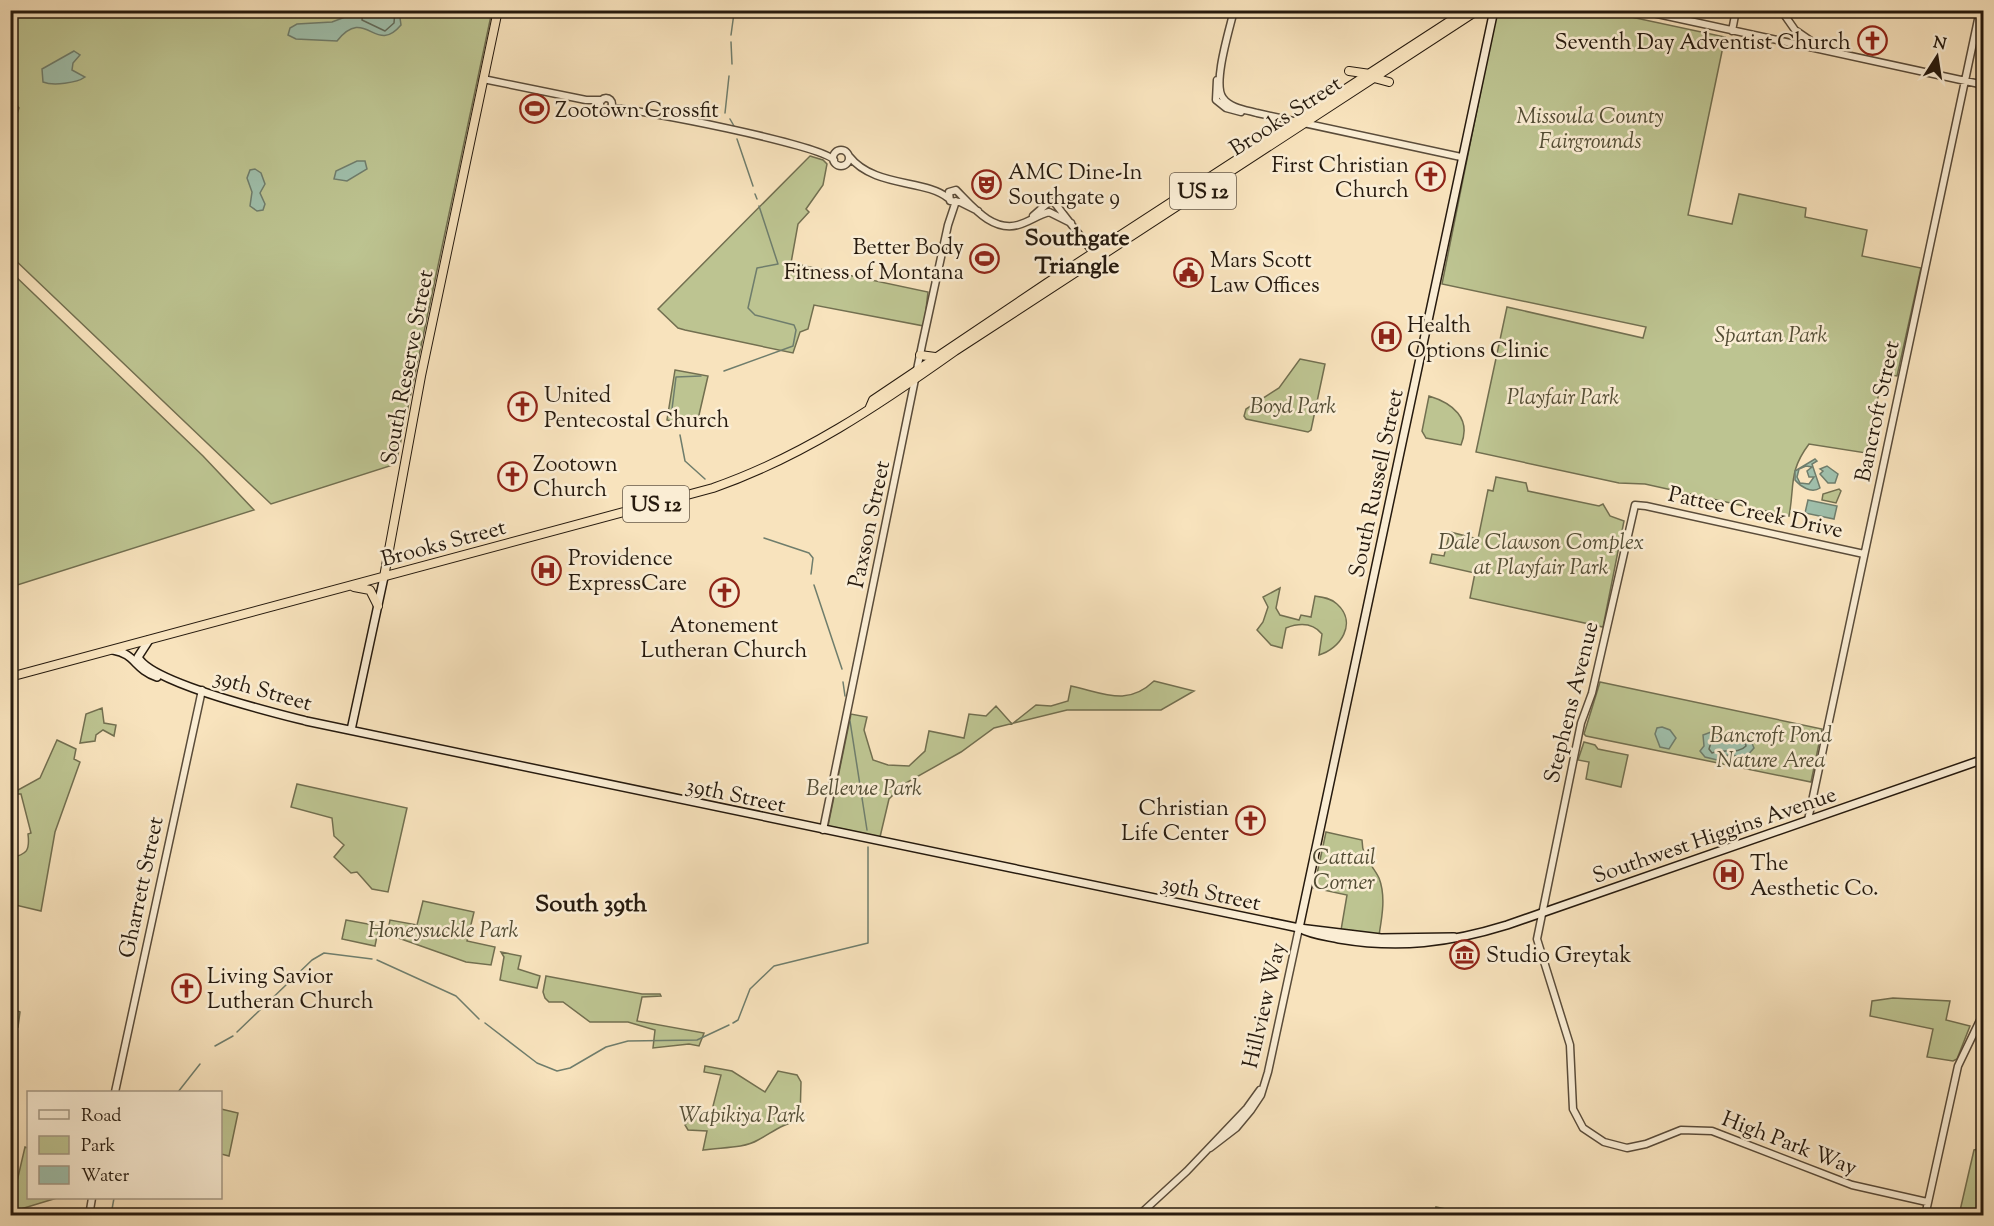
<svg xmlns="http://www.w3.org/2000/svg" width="1994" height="1226" viewBox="0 0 1994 1226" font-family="'Sorts Mill Goudy',serif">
	<rect width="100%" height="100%" fill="#f8e3bd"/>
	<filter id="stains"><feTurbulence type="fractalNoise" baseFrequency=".00333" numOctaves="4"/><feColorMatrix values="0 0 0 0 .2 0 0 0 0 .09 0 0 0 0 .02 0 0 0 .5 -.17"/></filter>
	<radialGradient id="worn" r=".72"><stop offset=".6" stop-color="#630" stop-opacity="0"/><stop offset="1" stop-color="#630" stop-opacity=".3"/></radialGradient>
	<!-- green -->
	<path fill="#bdc491" stroke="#726f50" stroke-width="1.5" d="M1497 10 1603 11 1725 37 1688 215 1732 224 1739 194 1806 208 1805 217 1867 230 1862 256 1921 268 1897 376 1883 374 1866 453 1809 444C1788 472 1795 485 1789 516L1645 484 1619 483 1476 452 1507 307 1643 338 1646 327 1442 284Z
		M17 11H492L396 464 271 504 12 257 14 236 10 232V119L13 112 17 114 19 108 14 102 17 93 10 90 13 44 11 38Z
		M810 156 823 160 827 164 823 185 806 209 809 212 798 224 791 263 928 292 924 326 814 305 808 329 800 332 793 353 685 330 678 328 658 309Z
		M11 272 203 456 254 510 11 587Z
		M1300 359 1325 364 1311 430 1308 432 1246 419 1244 416 1246 409 1279 388Z
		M675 370 708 376 696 428 667 420Z
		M1429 396C1452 403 1472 418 1461 445L1426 438 1422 431Z
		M1496 477 1526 483 1528 491 1599 506 1603 504 1610 516 1624 521 1603 627 1470 598 1475 573 1430 563 1432 554 1444 556 1450 532 1478 539 1488 490 1493 491Z
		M1839 489 1841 491 1836 503 1822 500 1823 494Z
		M1280 588 1276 608 1280 615 1299 620 1301 615 1311 617 1315 596C1322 597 1331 598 1337 604 1358 623 1340 649 1319 655L1322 634C1312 622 1299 623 1286 628L1282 648 1271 645 1257 630 1263 622 1268 607 1263 597Z
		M1154 681 1194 691 1161 710H1067L994 728 961 752 904 784 889 799 880 837 828 826 851 714 867 717 864 730 873 760 888 765 909 766 925 751 929 731 964 738 969 714 986 716 996 706 1012 724 1036 705 1051 706 1068 701 1071 686C1104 693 1127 707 1154 681Z
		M1600 682 1822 729 1811 782 1586 736 1584 734Z
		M102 708 104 723 116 725 114 736 103 730 96 735 95 741 80 743 86 714Z
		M57 740 76 749 74 759 80 762 55 832 41 911 11 904V858C27 854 30 851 28 834L31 833 21 794H17L18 790 40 778Z
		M1584 742 1595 745 1598 749 1628 755 1621 787 1586 779 1589 762 1578 760Z
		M297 784 407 808 388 892 372 889 357 872 351 873 334 857 344 845 334 836 332 818 291 807Z
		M1326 832 1362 840C1362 858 1372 864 1379 878 1386 896 1382 917 1379 935L1341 930 1347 895 1314 888Z
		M423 901 474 912 467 941 495 947 491 965 466 962 387 934 390 920 417 925Z
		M346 920 379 926 375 946 342 939Z
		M501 952 521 956 518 969 540 976 537 988 500 980 504 957Z
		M546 976 642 994H660L661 996 642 997 637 1021 704 1033 699 1046 689 1044 653 1048 655 1030 628 1022H590L563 1002H549L545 998 543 992Z
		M1893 998 1950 1001 1946 1020 1970 1026 1957 1059 1953 1061 1927 1057 1933 1029 1870 1016 1872 1001Z
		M11 1008 20 1012 18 1027 11 1025Z
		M705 1066 732 1071 765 1092 778 1071 797 1075 801 1082 800 1120C782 1124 773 1132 758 1140 743 1149 720 1147 703 1150L707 1131 688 1130 685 1125 696 1111 711 1114 721 1075 704 1072Z
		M221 1109 238 1113 229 1156 221 1154Z
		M25 1147 28 1148V1198H57L11 1212V1189L15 1190Z
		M1983 1148V1215H1959L1974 1150Z
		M1436 1207 1475 1215H1434Z"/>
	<!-- water -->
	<path fill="#9fbfab" stroke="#6f7d6c" stroke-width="1.5" fill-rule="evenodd" d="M399 11 401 25C375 56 366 5 337 41L296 39 288 35 290 28 297 24 332 22 361 11Z
		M74 51 80 55 73 63 72 70 85 77C77 83 53 86 43 82L42 69Z
		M357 161H365L367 169 347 181 334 179 336 171Z
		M255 169 261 173 265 184 260 193 265 204 263 210 257 211 250 206 252 192 247 178 250 170Z
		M1815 459 1817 461 1812 464 1820 488C1811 494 1800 486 1795 480V471ZM1806 466 1812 467 1807 471 1809 477H1814L1809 484 1800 483 1797 477 1799 469Z
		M1827 466 1838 474 1835 483H1828L1820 474 1823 471 1820 469Z
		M1808 500 1837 506 1834 519 1805 513Z
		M1662 727 1670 730 1676 738 1669 749 1660 747 1655 734 1657 728Z
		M1711 732 1727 737 1730 732C1742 735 1750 736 1754 748L1744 759 1742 756 1720 755 1717 760 1705 757 1700 751 1704 746 1703 735Z"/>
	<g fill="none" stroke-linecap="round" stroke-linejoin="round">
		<!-- shore -->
		<path stroke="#626c5c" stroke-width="1.5" d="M363 10 362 20 385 31 394 23 395 10
			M1712 739 1726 743 1735 739 1745 742 1746 746C1738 755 1723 748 1712 753L1709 749Z"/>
		<!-- stream -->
		<path stroke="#6f7d6c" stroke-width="1.5" d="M731 35 734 13
			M731 42 732 64
			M725 113 729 76
			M730 119 734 126
			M737 139 753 186
			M755 194 757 199
			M724 371 793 346 796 330 794 325 755 315 748 308 757 268 778 264 759 206
			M672 409 676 377 701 376
			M680 435 685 461 705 479
			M764 538 809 553 813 558 811 574
			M814 585 842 669
			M843 682 845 696
			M850 721 867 830
			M377 960 456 996 479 1019
			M485 1023 537 1063 557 1071 570 1068 606 1047 628 1041 697 1040 729 1025
			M733 1023 738 1020 750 989 774 966 868 943V847
			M237 1032 312 960 324 953 372 959
			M215 1046 233 1036
			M178 1092 200 1064
			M111 1215 114 1198"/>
		<defs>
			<path id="tertiary" d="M1234 10C1230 28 1212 84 1223 98 1230 108 1246 110 1257 113L1461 157
				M1639 10 1984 85
				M1781 10 1795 30 1824 50
				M1732 31 1736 10
				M483 79 586 100H602
				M1217 80 1216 100 1226 108 1241 112
				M600 104a6 6 0 1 1 12 0a6 6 0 1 1-12 0Z
				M610 108C636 108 822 145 834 160
				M833 158a8 8 0 1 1 16 0a8 8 0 1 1-16 0Z
				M849 156C874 188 925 179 948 198
				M978 211 960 202 950 201 949 192 956 190C972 206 992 232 1018 225 1029 222 1038 215 1049 212L1071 223
				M1033 216 1049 202H1054L1095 255
				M1864 554 1646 506 1635 505 1592 693 1581 723 1537 939 1570 1045 1573 1109 1583 1128 1604 1142 1627 1148 1646 1144 1681 1130 1712 1131 1852 1185 1927 1202
				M1808 820 1980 10
				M823 830 922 345 948 225 956 201
				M115 1092 202 690
				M1210 1148 1236 1128 1251 1110 1261 1095 1268 1072 1299 928
				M89 1216 92 1198
				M1138 1216 1187 1171 1247 1108 1260 1090
				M1925 1216 1958 1066 1984 1012"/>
			<path id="secondary" d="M149 640 138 657C151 683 275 713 306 721L1299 928 1381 938 1454 937
				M113 650C136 654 134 669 157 677
				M351 730 384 577
				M1299 928 1494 10
				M1299 928C1312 935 1325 936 1339 939 1399 949 1449 943 1507 925L1984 759"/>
			<path id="trunk" d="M1349 71 1370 74
				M1374 78 1389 82
				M920 355 935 357
				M870 407 873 400 1047 283 1467 10
				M384 577 421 376 498 10
				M354 587 370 590 378 606
				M10 677 713 488C802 457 879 405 955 351L1478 10"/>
		</defs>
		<!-- tertiary casing -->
		<use href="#tertiary" stroke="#5a4c3a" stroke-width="9"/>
		<!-- secondary casing -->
		<use href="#secondary" stroke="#261a0e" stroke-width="10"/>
		<!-- trunk casing -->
		<use href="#trunk" stroke="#261a0e" stroke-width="10"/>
		<!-- tertiary -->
		<use href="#tertiary" stroke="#faedd4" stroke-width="6"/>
		<!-- secondary -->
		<use href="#secondary" stroke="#faedd4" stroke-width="7"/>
		<!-- trunk -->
		<use href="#trunk" stroke="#f8e3bd" stroke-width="8"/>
	</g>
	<!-- icons -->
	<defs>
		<symbol id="church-ring" viewBox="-11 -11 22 22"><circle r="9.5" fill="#faedd4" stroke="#8f2418" stroke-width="1.5"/><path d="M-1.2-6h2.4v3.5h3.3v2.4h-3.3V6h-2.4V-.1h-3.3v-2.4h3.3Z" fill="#8f2418"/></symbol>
		<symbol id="stadium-ring" viewBox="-11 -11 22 22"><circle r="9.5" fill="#faedd4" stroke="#8f2418" stroke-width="1.5"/><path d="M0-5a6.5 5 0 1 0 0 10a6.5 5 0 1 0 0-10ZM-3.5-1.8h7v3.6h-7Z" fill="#8f2418"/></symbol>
		<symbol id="theatre-ring" viewBox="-11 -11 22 22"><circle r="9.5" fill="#faedd4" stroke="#8f2418" stroke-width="1.5"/><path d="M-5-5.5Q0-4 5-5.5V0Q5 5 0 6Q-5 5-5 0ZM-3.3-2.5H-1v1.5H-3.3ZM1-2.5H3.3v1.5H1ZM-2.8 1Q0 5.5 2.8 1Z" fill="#8f2418"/></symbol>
		<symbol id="civic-ring" viewBox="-11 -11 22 22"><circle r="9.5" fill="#faedd4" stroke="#8f2418" stroke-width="1.5"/><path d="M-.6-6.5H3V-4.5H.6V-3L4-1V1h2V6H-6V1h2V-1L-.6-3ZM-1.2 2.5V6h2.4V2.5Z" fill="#8f2418"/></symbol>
		<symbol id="hospital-ring" viewBox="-11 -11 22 22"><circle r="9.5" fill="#faedd4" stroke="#8f2418" stroke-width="1.5"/><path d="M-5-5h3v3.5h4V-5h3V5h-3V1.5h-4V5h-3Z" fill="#8f2418"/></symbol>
		<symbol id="museum-ring" viewBox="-11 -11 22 22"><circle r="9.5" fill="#faedd4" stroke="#8f2418" stroke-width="1.5"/><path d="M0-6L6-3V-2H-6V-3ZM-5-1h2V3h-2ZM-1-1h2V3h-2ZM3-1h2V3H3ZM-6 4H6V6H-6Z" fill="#8f2418"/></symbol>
	</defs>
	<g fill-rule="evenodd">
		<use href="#church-ring" x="1856" y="24" width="33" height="33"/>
		<use href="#stadium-ring" x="518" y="92" width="33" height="33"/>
		<use href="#church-ring" x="1414" y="160" width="33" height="33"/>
		<use href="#theatre-ring" x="970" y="168" width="33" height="33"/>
		<use href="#stadium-ring" x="968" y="242" width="33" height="33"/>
		<use href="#civic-ring" x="1172" y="256" width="33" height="33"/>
		<use href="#hospital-ring" x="1370" y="320" width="33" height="33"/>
		<use href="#church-ring" x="506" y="390" width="33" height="33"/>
		<use href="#church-ring" x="496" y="460" width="33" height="33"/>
		<use href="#hospital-ring" x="530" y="554" width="33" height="33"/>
		<use href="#church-ring" x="708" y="576" width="33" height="33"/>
		<use href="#church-ring" x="1234" y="804" width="33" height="33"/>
		<use href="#hospital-ring" x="1712" y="858" width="33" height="33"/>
		<use href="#museum-ring" x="1448" y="938" width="33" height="33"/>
		<use href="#church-ring" x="170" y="972" width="33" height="33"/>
	</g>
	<g text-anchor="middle" stroke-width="5" stroke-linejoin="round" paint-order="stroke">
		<!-- shield labels -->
		<g fill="#faedd4" stroke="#665949" stroke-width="1.5">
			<rect x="1170" y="173" width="66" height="36" rx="4.5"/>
			<rect x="623" y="486" width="66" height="36" rx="4.5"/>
		</g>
		<g font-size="21" font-weight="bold" fill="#261a0e">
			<text x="1203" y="198">US 12</text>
			<text x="656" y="511">US 12</text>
		</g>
		<!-- poi labels -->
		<g font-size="22" fill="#261a0e" stroke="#faedd4" text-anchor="start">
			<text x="1851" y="49" text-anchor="end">Seventh Day Adventist Church</text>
			<text x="555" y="117">Zootown Crossfit</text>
			<text x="1409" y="172" text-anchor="end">First Christian<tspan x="1409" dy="25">Church</tspan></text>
			<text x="1008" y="179">AMC Dine-In<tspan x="1008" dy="25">Southgate 9</tspan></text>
			<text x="964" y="254" text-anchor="end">Better Body<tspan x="964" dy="25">Fitness of Montana</tspan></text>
			<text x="1210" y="267">Mars Scott<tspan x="1210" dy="25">Law Offices</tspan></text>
			<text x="1407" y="332">Health<tspan x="1407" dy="25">Options Clinic</tspan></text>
			<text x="544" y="402">United<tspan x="544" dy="25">Pentecostal Church</tspan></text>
			<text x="533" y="471">Zootown<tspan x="533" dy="25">Church</tspan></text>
			<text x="568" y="565">Providence<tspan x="568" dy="25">ExpressCare</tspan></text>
			<text x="724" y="632" text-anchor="middle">Atonement<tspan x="724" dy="25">Lutheran Church</tspan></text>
			<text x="1229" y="815" text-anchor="end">Christian<tspan x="1229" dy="25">Life Center</tspan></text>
			<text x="1750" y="870">The<tspan x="1750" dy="25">Aesthetic Co.</tspan></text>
			<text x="1486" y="962">Studio Greytak</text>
			<text x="207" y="983">Living Savior<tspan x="207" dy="25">Lutheran Church</tspan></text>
		</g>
		<!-- street labels -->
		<g font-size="22" fill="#261a0e" stroke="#faedd4">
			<text transform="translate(1285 115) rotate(-33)" y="8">Brooks Street</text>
			<text transform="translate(406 367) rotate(-79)" y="8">South Reserve Street</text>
			<text transform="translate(1876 411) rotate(-78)" y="8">Bancroft Street</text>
			<text transform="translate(1375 483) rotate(-78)" y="8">South Russell Street</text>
			<text transform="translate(1756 511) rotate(12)" y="8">Pattee Creek Drive</text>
			<text transform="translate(868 524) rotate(-78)" y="8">Paxson Street</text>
			<text transform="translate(443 542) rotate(-15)" y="8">Brooks Street</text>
			<text transform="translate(263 689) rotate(16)" y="8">39th Street</text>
			<text transform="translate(1570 702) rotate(-76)" y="8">Stephens Avenue</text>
			<text transform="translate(736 794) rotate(12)" y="8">39th Street</text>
			<text transform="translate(1714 834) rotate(-19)" y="8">Southwest Higgins Avenue</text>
			<text transform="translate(140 887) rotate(-78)" y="8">Gharrett Street</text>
			<text transform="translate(1211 892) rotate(12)" y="8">39th Street</text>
			<text transform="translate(1263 1005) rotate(-77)" y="8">Hillview Way</text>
			<text transform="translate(1790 1142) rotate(21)" y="8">High Park Way</text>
		</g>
		<!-- park labels -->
		<g font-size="22" font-style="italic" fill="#534d35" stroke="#faedd4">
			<text x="1590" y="123">Missoula County<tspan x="1590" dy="25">Fairgrounds</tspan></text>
			<text x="1771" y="342">Spartan Park</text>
			<text x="1563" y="404">Playfair Park</text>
			<text x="1293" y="413">Boyd Park</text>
			<text x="1541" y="549">Dale Clawson Complex<tspan x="1541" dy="25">at Playfair Park</tspan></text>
			<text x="1771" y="742">Bancroft Pond<tspan x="1771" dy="25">Nature Area</tspan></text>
			<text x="864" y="795">Bellevue Park</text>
			<text x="1344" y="864">Cattail<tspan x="1344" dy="25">Corner</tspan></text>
			<text x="443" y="937">Honeysuckle Park</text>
			<text x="742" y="1122">Wapikiya Park</text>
		</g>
		<!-- neighbourhood labels -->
		<g font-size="24" font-weight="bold" fill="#261a0e" stroke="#faedd4">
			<text x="1077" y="245">Southgate<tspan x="1077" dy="28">Triangle</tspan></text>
			<text x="591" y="911">South 39th</text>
		</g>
	</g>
	<!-- margin -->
	<rect width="1994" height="1226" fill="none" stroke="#f8e3bd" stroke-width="36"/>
	<rect x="12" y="12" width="1970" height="1202" fill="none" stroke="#261a0e" stroke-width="3"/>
	<rect x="18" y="18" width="1958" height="1190" fill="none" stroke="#261a0e" stroke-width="1.5"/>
	<!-- legend -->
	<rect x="27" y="1091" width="195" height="108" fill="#faedd4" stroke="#a59985" stroke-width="1.5"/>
	<rect x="39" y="1110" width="30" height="9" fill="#faedd4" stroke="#a59985" stroke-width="1.5"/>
	<text x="81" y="1121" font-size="18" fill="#261a0e">Road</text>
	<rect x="39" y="1136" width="30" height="18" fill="#bdc491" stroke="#a59985" stroke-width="1.5"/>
	<text x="81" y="1151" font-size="18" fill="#261a0e">Park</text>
	<rect x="39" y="1166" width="30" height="18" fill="#9fbfab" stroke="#a59985" stroke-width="1.5"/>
	<text x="81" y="1181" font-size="18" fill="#261a0e">Water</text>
	<!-- north arrow -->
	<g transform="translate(1937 57) rotate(12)" stroke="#faedd4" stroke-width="4.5" paint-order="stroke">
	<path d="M0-4.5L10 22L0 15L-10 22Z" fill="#261a0e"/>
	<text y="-9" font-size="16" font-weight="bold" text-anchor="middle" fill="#261a0e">N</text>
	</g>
	<rect width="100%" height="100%" filter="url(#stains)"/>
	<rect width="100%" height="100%" fill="url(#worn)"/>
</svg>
